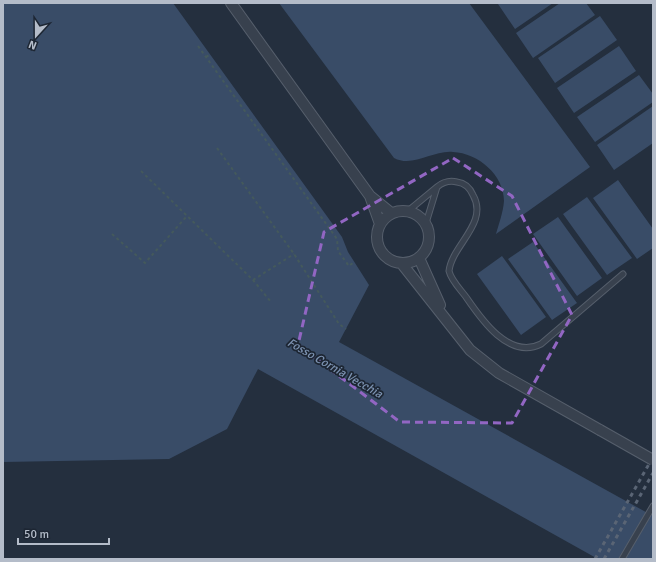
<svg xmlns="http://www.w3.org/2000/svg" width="656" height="562" viewBox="0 0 656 562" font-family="Signika,sans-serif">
	<rect width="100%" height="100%" fill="#242f3e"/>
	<!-- water -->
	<path fill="#394c67" d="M3 3H173L342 237 348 252 369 285 339 342 653 516V559H598L258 369 227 429 169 459 3 462Z
		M279 3H469L590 167 496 234C499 223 503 213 504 201 504 175 478 153 453 152 433 150 413 168 394 158Z
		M499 3H553L515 29 498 4Z
		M560 3H586L595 15 533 58 516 33Z
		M600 16 617 40 555 83 538 58Z
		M619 46 636 71 574 113 557 88Z
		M639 75 653 94V102L595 142 577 117Z
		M653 106V143L614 170 597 145Z
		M618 180 653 229V248L637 259 593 198Z
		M587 197 632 258 607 275 563 214Z
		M558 217 602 278 577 296 533 234Z
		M533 242 577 303 552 320 508 259Z
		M502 256 546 317 521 335 477 274Z"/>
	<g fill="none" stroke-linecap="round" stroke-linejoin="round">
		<defs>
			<path id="service" d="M437 187C443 182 449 180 457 182 465 183 470 188 473 195 489 223 452 245 449 271 451 280 460 289 466 297 481 319 509 360 541 344L623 274
				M408 211 437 187 426 223
				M622 559 653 506"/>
			<path id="minor" d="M231 3 370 196 391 213
				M370 196 380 224
				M377 237a26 26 0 1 1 52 0a26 26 0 1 1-52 0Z
				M419 258 440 305
				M402 264 470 350 499 373 600 430"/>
		</defs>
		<!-- service casing -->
		<use href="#service" stroke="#565f6c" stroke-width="7"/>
		<!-- minor casing -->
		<use href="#minor" stroke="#565f6c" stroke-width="12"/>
		<!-- path -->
		<path stroke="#44595c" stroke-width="2" stroke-dasharray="3 3" stroke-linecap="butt" d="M198 46 337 239 338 251 349 266 354 262
			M206 57 209 55
			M217 148 294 254 339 324 346 329
			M141 171 253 280 271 302
			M112 234 145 263 187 216
			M253 280 294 254"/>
		<!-- service -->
		<use href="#service" stroke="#38414e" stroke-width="5"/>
		<!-- minor -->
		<use href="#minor" stroke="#38414e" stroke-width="10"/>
		<!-- rail -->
		<path stroke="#5a6575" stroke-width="3" stroke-dasharray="4 4" stroke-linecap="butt" d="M595 559 653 457
			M604 559 653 473"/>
		<defs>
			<path id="minor-bridge" d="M600 430 653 460"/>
		</defs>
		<!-- minor-bridge casing -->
		<use href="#minor-bridge" stroke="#565f6c" stroke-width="12" stroke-linecap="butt"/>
		<!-- minor-bridge -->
		<use href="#minor-bridge" stroke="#38414e" stroke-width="10"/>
	</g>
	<!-- marked area -->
	<path fill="none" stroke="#9266c3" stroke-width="3" stroke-dasharray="8 5" stroke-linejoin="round" d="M453 158 512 196 572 315 512 423 400 422 298 345 324 232Z"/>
	<g text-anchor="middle" stroke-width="3.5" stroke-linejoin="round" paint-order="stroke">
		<!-- water labels -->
		<g font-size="12" font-style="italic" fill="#7c92b1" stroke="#1d2633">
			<text transform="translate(335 368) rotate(30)" y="4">Fosso Cornia Vecchia</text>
		</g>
	</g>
	<!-- border -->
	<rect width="656" height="562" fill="none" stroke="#b4bcc9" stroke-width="8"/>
	<!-- north arrow -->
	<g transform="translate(36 36) rotate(201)" stroke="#1d2633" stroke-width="3" paint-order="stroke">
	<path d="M0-3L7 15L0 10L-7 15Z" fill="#b4bcc9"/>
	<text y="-6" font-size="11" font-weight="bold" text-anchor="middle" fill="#b4bcc9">N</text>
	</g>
	<!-- scale -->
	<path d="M18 538v6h91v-6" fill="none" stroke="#b4bcc9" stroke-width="2"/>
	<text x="24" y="538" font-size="12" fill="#b4bcc9" stroke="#1d2633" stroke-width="3" paint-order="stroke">50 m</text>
</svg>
